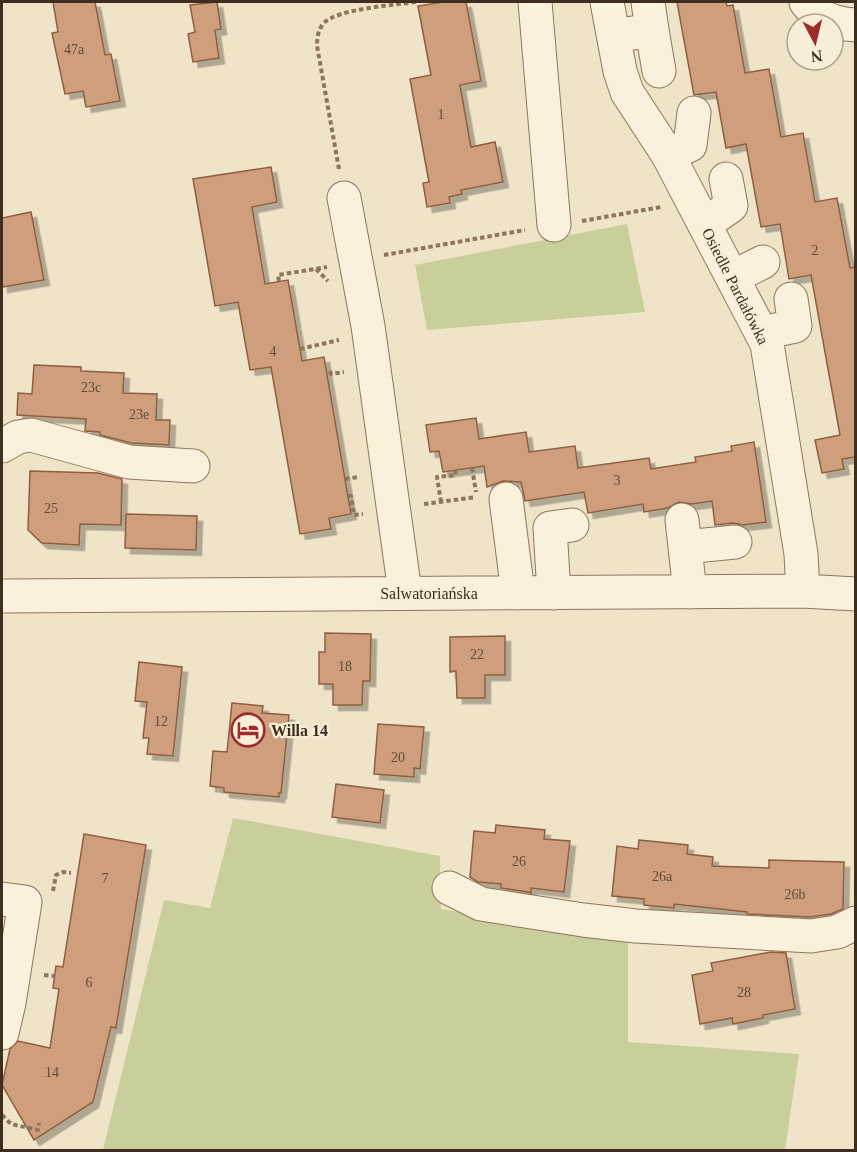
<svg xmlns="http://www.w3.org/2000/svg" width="857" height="1152" viewBox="0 0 857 1152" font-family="Georgia,serif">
	<defs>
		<filter id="shadow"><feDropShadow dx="5.5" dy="5.5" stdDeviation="0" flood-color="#0004"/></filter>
	</defs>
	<rect width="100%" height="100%" fill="#f0e4c8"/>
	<!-- green -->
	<path fill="#c9cf9b" d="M627 224 645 312 427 330 415 265Z
		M233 818 440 856 441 909 628 942V1042L799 1054 785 1150H103L164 900 210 908Z"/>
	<!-- building -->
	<path fill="#cf9f7d" stroke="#8d5f41" stroke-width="1.5" filter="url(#shadow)" d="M53 2H95L105 55 111 54 120 101 86 107 83 91 65 94 52 33 58 32Z
		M217 2 221 29 215 30 219 58 193 62 188 34 195 32 190 5Z
		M443 2H466L481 81 460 85 471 147 495 142 503 182 461 190 462 194 449 197 450 203 427 207 423 183 429 182 410 79 431 75 418 6Z
		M677 2H726L727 6 733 5 745 73 769 69 781 137 803 133 815 202 837 198 850 268 855 267V457L842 459 844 469 822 473 815 440 840 435 811 275 789 279 780 224 761 227 746 144 726 148 716 92 694 95Z
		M271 167 277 202 252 207 265 284 288 280 302 361 324 357 351 514 329 518 331 529 300 534 271 367 250 370 238 302 215 306 193 179Z
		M31 212 44 280 2 287V218Z
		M34 365 81 367V371L124 373 123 393 157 394 156 420H170L169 445 131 443 100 435V432L85 431 86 419 17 415 18 393 32 394Z
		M476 418 479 439 526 432 529 452 575 446 578 468 649 458 651 469 696 462 695 457 732 451 731 446 754 442 766 522 743 525 733 523 715 525 712 501 692 504 679 502 668 508 644 512 643 504 588 513 584 492 525 501 521 482 503 481 487 487 484 466 443 472 439 451 430 452 426 425Z
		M30 471 98 473 122 479 121 525 80 524 79 545 42 543 28 530Z
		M126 514 197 516 196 550 125 548Z
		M325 633 371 634 370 681H363L362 705H333V684H319V652H325Z
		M505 636V675H485V698H457L456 671 450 672V637Z
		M139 662 182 667 173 756 147 754 149 738H143L147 702 135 701Z
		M232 703 263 706 262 713 289 715 281 793H279V797L224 792V788L210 786 213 751 227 752Z
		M378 724 424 727 420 769 414 768V777L374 774Z
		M336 784 384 790 380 823 332 817Z
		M496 825 545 830 544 839 570 841 564 892 531 888V893L528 892 501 888V884L478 882 470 877 474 831 495 833Z
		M84 834 146 845 116 1028 111 1027 93 1102 34 1140 2 1085 10 1049 18 1041 50 1048 59 989 53 988 56 966 63 967Z
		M639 840 688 845 687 854 713 857 712 866 769 868V860L844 862 843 909 831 914 810 917 747 914V912L674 904V908L644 905V899L612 896 617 846 638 849Z
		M771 952 786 953 795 1009 763 1015V1018L733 1024 732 1018 700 1024 692 975 713 971 711 963Z"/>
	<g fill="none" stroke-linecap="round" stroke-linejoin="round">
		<defs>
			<path id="minor" d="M535 2 554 225
				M607 2 620 71 627 92 668 155 767 344 801 554 803 591
				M648 2 652 30
				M806 2C817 18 836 24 856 25
				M614 36 652 30 659 71
				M668 155 690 145 694 113
				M344 198 368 326 405 592
				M705 224 731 206 726 179
				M733 277 763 262
				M761 333 795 326 791 299
				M2 446 18 437 31 435 129 462 193 466
				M506 499 518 593
				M682 520 690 592
				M685 547 735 542
				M554 593 550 528 572 525
				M2 596 803 591 856 594
				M449 888 481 904 583 920 636 926 811 936 837 932 856 923
				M2 899 25 902 9 1003 2 1033"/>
		</defs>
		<!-- minor casing -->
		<use href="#minor" stroke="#8d765c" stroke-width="35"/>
		<!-- path -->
		<path stroke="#8d765c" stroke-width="4" stroke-dasharray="4.5 3" stroke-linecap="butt" d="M339 169 317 46C317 38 318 29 324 23 337 9 394 5 416 2
			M582 221 661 207
			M384 255 525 230
			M316 269 328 281
			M279 281 278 275 327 267
			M300 349 339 340
			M330 371 331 374 344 372
			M472 468 476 492
			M345 479 358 477
			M348 496H351L354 515 363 514
			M441 502 437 477 456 475 455 470
			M424 504 476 497
			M53 891 56 875 63 872 71 873
			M44 975 55 976
			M2 1115 11 1124 38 1130 39 1123"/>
		<!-- minor -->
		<use href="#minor" stroke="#faf1dc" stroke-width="33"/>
	</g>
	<!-- icons -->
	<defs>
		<symbol id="hotel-ring" viewBox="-11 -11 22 22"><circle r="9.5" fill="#f7eed8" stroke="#9e2a2b" stroke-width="1.5"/><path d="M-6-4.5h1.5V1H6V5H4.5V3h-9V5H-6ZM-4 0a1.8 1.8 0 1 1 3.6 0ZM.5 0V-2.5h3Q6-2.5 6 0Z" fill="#9e2a2b"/></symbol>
	</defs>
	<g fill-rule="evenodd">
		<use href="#hotel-ring" x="229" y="711" width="38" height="38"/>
	</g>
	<g text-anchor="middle" stroke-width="4.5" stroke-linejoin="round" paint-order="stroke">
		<!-- number labels -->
		<g font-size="14" fill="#624a37">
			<text x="74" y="54">47a</text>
			<text x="441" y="119">1</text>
			<text x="815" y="255">2</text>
			<text x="273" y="356">4</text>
			<text x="91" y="392">23c</text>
			<text x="139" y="419">23e</text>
			<text x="617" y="485">3</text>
			<text x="51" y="513">25</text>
			<text x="477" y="659">22</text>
			<text x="345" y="671">18</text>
			<text x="161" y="726">12</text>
			<text x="398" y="762">20</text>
			<text x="519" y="866">26</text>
			<text x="662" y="881">26a</text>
			<text x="105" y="883">7</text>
			<text x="795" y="899">26b</text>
			<text x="89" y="987">6</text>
			<text x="744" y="997">28</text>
			<text x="52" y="1077">14</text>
		</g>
		<!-- street labels -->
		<g font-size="16" fill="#3d2e20" stroke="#f7eed8">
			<text transform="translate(736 286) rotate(63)" y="6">Osiedle Pardałówka</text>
			<text x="429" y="599">Salwatoriańska</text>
		</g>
		<!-- poi labels -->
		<g font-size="16" font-weight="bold" fill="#3d2e20" stroke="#f7eed8" text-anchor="start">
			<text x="271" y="736">Willa 14</text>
		</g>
	</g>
	<!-- border -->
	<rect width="857" height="1152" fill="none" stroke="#3d2e20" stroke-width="6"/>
	<!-- north arrow -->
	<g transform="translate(815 42) rotate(173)"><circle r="28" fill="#f7eed8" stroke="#ada18e" stroke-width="1.5"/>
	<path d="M0-4.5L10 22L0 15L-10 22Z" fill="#9e2a2b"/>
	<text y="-9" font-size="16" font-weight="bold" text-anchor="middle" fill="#3d2e20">N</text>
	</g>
</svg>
